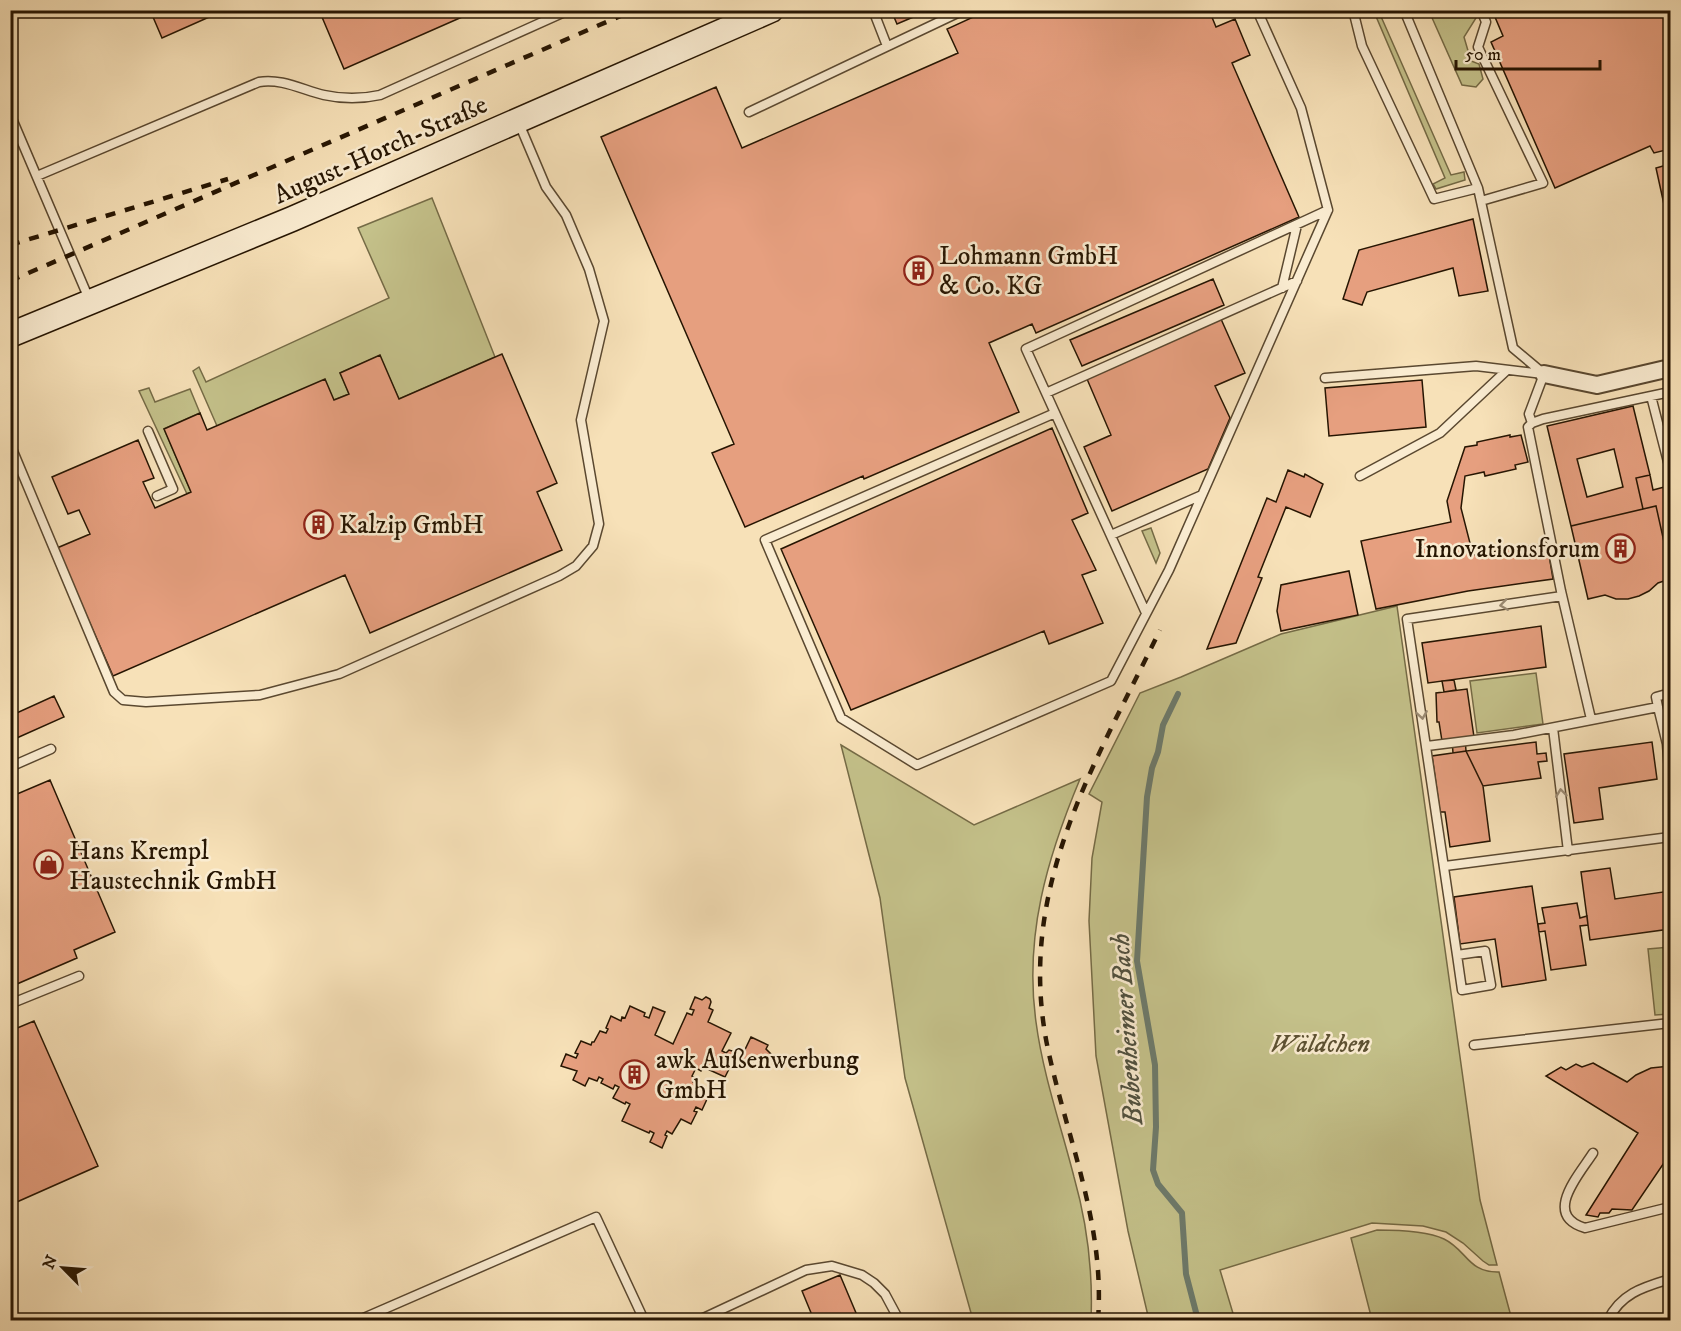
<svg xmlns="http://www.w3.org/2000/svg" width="1681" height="1331" viewBox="0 0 1681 1331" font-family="'IM FELL DW Pica',serif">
	<rect width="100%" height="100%" fill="#f7e1b8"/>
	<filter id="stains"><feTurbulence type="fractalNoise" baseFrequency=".00333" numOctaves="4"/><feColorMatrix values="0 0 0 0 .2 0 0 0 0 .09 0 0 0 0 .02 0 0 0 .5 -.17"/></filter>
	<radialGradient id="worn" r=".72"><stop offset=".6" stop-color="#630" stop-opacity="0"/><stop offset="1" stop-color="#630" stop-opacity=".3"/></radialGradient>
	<!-- green -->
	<path fill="#c4c18a" stroke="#756b46" stroke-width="1.5" d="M1429 11H1472L1476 18 1464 37 1471 61 1479 64 1483 79 1476 87 1462 85Z
		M1379 12 1451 175 1464 172 1465 180 1436 189 1433 184 1445 178 1375 14Z
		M432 198 495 357 399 399 379 356 340 373 349 394 334 400 217 426 193 371 199 367 206 382 389 298 358 228Z
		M149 388 155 402 190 389 200 413 164 429 191 492 187 494 139 391Z
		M1151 528 1160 553 1156 563 1142 531Z
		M1397 606 1480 1200 1497 1265H1489L1483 1261 1463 1243 1446 1232 1423 1226 1372 1223 1220 1270 1235 1320H1149L1128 1231 1096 1056 1089 921 1092 858 1102 802 1089 794 1140 693 1181 677 1281 634Z
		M1536 673 1543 724 1477 733 1470 681Z
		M841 745 974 825 1080 779C1047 858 1024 936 1036 1022 1043 1075 1061 1126 1074 1177 1087 1223 1093 1272 1091 1320H973L905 1078 880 898Z
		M1670 947V1014L1655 1015 1648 949Z
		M1377 1230C1395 1230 1427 1231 1444 1239 1467 1250 1468 1273 1499 1272L1512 1320H1372L1351 1238Z"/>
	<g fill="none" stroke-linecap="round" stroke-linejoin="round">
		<!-- stream -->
		<path stroke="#6d7a6b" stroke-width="6" d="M1178 694 1163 725 1158 752 1152 768 1147 797 1137 961 1155 1065 1156 1127 1153 1170 1158 1184 1182 1213 1186 1274 1198 1320"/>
	</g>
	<!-- building -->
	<path fill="#e69f7f" stroke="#261502" stroke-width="1.5" fill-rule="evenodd" d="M150 10H225L162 38Z
		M319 10H478L344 69Z
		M891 10H916L918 15 897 24Z
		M999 10H1209L1216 27 1235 19 1250 55 1232 63 1299 217 1036 333 1032 324 989 343 1019 412 864 479 863 476 745 527 712 453 734 444 601 137 716 87 742 148 958 53 947 29 984 12 986 17Z
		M1492 10H1670V149L1654 153 1650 146 1555 188 1491 42 1503 36Z
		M1670 164V232L1656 168Z
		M1473 219 1488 291 1459 296 1453 268 1367 292 1362 305 1343 299 1359 250Z
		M1213 279 1224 305 1082 366 1070 340Z
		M1221 319 1245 373 1215 386 1230 418 1208 469 1112 511 1084 447 1111 435 1087 379Z
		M502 354 557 483 537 492 562 550 370 633 345 575 113 676 57 548 90 534 79 510 68 514 52 477 138 440 154 478 143 482 155 508 191 492 164 429 200 413 207 430 325 379 334 400 349 394 340 373 380 355 399 399Z
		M1422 380 1426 427 1329 436 1325 388Z
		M1633 406 1650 475 1636 478 1643 509 1571 526 1547 426ZM1614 449 1623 487 1587 497 1577 459Z
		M1052 428 1088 513 1072 520 1096 570 1082 575 1103 623 1049 644 1044 631 851 710 781 549Z
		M1510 435V437L1521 435 1528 462 1515 465 1516 469 1485 476 1484 472 1465 476 1461 508 1473 555 1547 543 1553 579 1468 591 1376 609 1361 541 1451 522 1447 501 1465 447 1477 445V442Z
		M1288 470 1304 477 1305 474 1323 484 1310 517 1286 507 1258 577 1262 578 1236 643 1207 649 1267 498 1276 502Z
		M1650 475 1653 490 1668 486 1666 477 1670 476V569L1656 506 1643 509 1636 478Z
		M1656 506 1670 569V579L1658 583 1649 591 1639 596 1628 599H1616L1605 595 1588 599 1571 526Z
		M1349 571 1358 615 1281 631 1277 611 1281 585Z
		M1541 626 1546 667 1428 683 1422 643Z
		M1454 680 1456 690 1444 692 1442 681Z
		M1467 689 1474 737 1442 741 1439 722H1437L1436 693Z
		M54 696 64 717 10 741V716Z
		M1465 738 1466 751 1453 753 1452 740Z
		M1536 742 1537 754 1546 753 1547 761 1538 762 1541 778 1483 786 1466 751Z
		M1652 742 1657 779 1599 788 1603 819 1574 823 1564 754Z
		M1466 751 1483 786 1490 841 1450 847 1445 812H1440L1432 756Z
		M50 780 115 932 74 950 77 958 10 987V797Z
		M1610 868 1615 899 1670 891V929L1590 940 1581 872Z
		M1532 886 1546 980 1502 987 1495 939 1460 944 1454 897Z
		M1577 903 1580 918 1587 916 1588 925 1580 926 1586 965 1551 970 1545 931 1539 932 1538 924 1545 923 1542 908Z
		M695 997 702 1000 706 997 710 999 711 1002 709 1008 713 1010 708 1022 731 1033 722 1051 726 1053 729 1050 732 1051 736 1055 725 1077 703 1067 701 1071 696 1068 692 1076 695 1077 693 1082 699 1085 695 1094 699 1096 700 1094 708 1097 702 1110 696 1107 694 1111 697 1112 691 1124 681 1119 672 1134 667 1131 665 1135 667 1136 662 1148 650 1142 654 1133 650 1131 649 1133 622 1121 630 1104 626 1102 625 1104 613 1098 619 1087 615 1085 613 1089 601 1083 603 1079 599 1077 597 1081 589 1078 585 1086 573 1080 577 1071 561 1066 566 1054 576 1058 578 1054 575 1053 581 1041 591 1045 592 1042H594L600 1031 606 1033 608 1029 606 1028 611 1016 621 1021 622 1017 625 1018 630 1006 645 1013 644 1016 649 1018 653 1007 665 1012 655 1035 673 1044 687 1013 692 1015 694 1010 690 1009Z
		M34 1021 98 1166 10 1205V1031Z
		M751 1037 768 1045 766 1049 771 1054 769 1062 760 1064 758 1069 746 1064 747 1061 741 1058Z
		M1593 1063 1627 1082 1636 1075 1651 1068 1670 1066V1154L1632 1210 1612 1209 1609 1213H1600L1598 1217 1586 1215 1638 1133 1546 1076 1561 1067 1566 1070 1576 1064 1582 1067Z
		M840 1275 859 1320H814L802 1291Z"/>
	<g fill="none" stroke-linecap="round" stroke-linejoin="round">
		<defs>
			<path id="lane" d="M873 10 887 46
				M1353 10 1362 46 1434 199 1478 188
				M1404 10 1478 188 1513 348 1544 374
				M1481 10 1486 22 1478 47 1543 183 1481 201
				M749 112 964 10
				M10 114 89 299
				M37 176 259 82C281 78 303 90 324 95 342 99 362 99 380 95L569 10
				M1282 288 1297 225
				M1325 378 1476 366 1543 374
				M1046 393 1297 281
				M1651 396 1668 462
				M1055 413 765 540 841 718 917 765 1111 681 1169 570 1328 210 1301 108 1257 10
				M1532 423 1529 414 1544 374
				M148 431 173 489 157 496
				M10 444 114 692 123 700 146 702 260 695 339 674 559 576 576 566 593 546 599 524 581 420 604 321 589 269 566 215 546 187 518 121
				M1360 476 1440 433 1506 371
				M1111 535 1202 495
				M1146 613 1026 349 1328 210
				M1658 707 1656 697 1670 693
				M1591 719 1561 591 1528 427 1532 423 1543 419 1670 392V394
				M1553 728 1568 851
				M1427 746 1514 735 1658 707 1667 744 1670 784
				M10 767 51 749
				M1445 866 1670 837
				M1457 955 1485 951 1491 985 1462 990 1457 955 1407 619 1562 596
				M10 1004 79 976
				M1474 1045 1670 1023
				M1593 1153C1579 1175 1542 1215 1585 1228L1670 1207
				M359 1320 596 1217 644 1320
				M699 1320 806 1270 832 1266 862 1275 874 1283 885 1294 899 1320
				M1608 1320C1621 1293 1644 1287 1670 1279"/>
			<path id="street" d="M1544 374 1597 385 1670 368"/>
			<path id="secondary" d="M10 335 292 219 771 10"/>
		</defs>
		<!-- lane casing -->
		<use href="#lane" stroke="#5a4830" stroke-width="11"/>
		<!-- street casing -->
		<use href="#street" stroke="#5a4830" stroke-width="20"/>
		<!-- secondary casing -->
		<use href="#secondary" stroke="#261502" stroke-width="27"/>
		<!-- lane -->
		<use href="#lane" stroke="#faecd1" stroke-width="8"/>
		<!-- street -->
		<use href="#street" stroke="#faecd1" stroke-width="16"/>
		<!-- secondary -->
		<use href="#secondary" stroke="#faecd1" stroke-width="24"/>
		<!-- rail -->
		<path stroke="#261502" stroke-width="4.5" stroke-dasharray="10 10" stroke-linecap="butt" d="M10 245 228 179
			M10 281 634 10
			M1098 1320C1105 1226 1069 1144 1049 1054 1013 894 1093 768 1160 630"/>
	</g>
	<!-- one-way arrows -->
	<defs><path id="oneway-chevron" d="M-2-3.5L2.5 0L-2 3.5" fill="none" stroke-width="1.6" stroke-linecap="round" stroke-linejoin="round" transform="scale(1.5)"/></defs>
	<g stroke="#9b8b74">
		<use href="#oneway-chevron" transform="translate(1504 605) rotate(172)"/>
		<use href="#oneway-chevron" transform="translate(1422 715) rotate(81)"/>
		<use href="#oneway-chevron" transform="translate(1561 793) rotate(-97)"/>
	</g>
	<!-- icons -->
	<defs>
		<symbol id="building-ring" viewBox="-11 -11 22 22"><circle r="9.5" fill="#faecd1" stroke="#8f2418" stroke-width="1.5"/><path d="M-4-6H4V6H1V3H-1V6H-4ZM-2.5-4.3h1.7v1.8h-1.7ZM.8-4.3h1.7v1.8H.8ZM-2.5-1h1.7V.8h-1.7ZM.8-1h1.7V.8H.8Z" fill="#8f2418"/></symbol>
		<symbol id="shop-ring" viewBox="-11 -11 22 22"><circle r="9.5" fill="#faecd1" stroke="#8f2418" stroke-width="1.5"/><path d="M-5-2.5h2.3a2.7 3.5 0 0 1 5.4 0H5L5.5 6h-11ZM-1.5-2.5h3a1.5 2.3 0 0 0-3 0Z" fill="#8f2418"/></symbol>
	</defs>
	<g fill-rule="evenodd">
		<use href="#building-ring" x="902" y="254" width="33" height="33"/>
		<use href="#building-ring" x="302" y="508" width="33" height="33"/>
		<use href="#building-ring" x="1604" y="532" width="33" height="33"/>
		<use href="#shop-ring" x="32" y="848" width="33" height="33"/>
		<use href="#building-ring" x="618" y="1058" width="33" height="33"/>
	</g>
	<g text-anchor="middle" stroke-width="5" stroke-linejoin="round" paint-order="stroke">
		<!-- street labels -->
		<g font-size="26" fill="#261502" stroke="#faecd1">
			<text transform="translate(380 149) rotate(-24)" y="9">August-Horch-Straße</text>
		</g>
		<!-- poi labels -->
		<g font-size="26" fill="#261502" stroke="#faecd1" text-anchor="start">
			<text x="939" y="264">Lohmann GmbH<tspan x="939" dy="30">&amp; Co. KG</tspan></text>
			<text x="339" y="533">Kalzip GmbH</text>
			<text x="1600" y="557" text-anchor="end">Innovationsforum</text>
			<text x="69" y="859">Hans Krempl<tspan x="69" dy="30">Haustechnik GmbH</tspan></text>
			<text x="656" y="1068">awk Außenwerbung<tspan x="656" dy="30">GmbH</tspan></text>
		</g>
		<!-- park labels -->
		<g font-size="26" font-style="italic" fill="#5d5132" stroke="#faecd1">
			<text x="1320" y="1052">Wäldchen</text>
		</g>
		<!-- water labels -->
		<g font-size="27" font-style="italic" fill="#50503f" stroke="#faecd1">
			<text transform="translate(1126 1029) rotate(-94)" y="9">Bubenheimer Bach</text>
		</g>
	</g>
	<!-- margin -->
	<rect width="1681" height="1331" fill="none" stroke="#f7e1b8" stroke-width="36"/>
	<rect x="12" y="12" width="1657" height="1307" fill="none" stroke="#261502" stroke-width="3"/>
	<rect x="18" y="18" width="1645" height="1295" fill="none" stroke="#261502" stroke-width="1.5"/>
	<!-- north arrow -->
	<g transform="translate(63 1268) rotate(295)" stroke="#faecd1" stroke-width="4.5" paint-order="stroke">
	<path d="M0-4.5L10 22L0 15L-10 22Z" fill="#261502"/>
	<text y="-9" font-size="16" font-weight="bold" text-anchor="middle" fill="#261502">N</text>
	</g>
	<!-- scale -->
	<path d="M1456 60v9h144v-9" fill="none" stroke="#261502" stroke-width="3"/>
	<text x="1465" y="60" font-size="18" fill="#261502" stroke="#faecd1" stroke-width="4.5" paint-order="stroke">50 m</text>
	<rect width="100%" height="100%" filter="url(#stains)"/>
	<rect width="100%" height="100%" fill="url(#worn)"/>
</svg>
